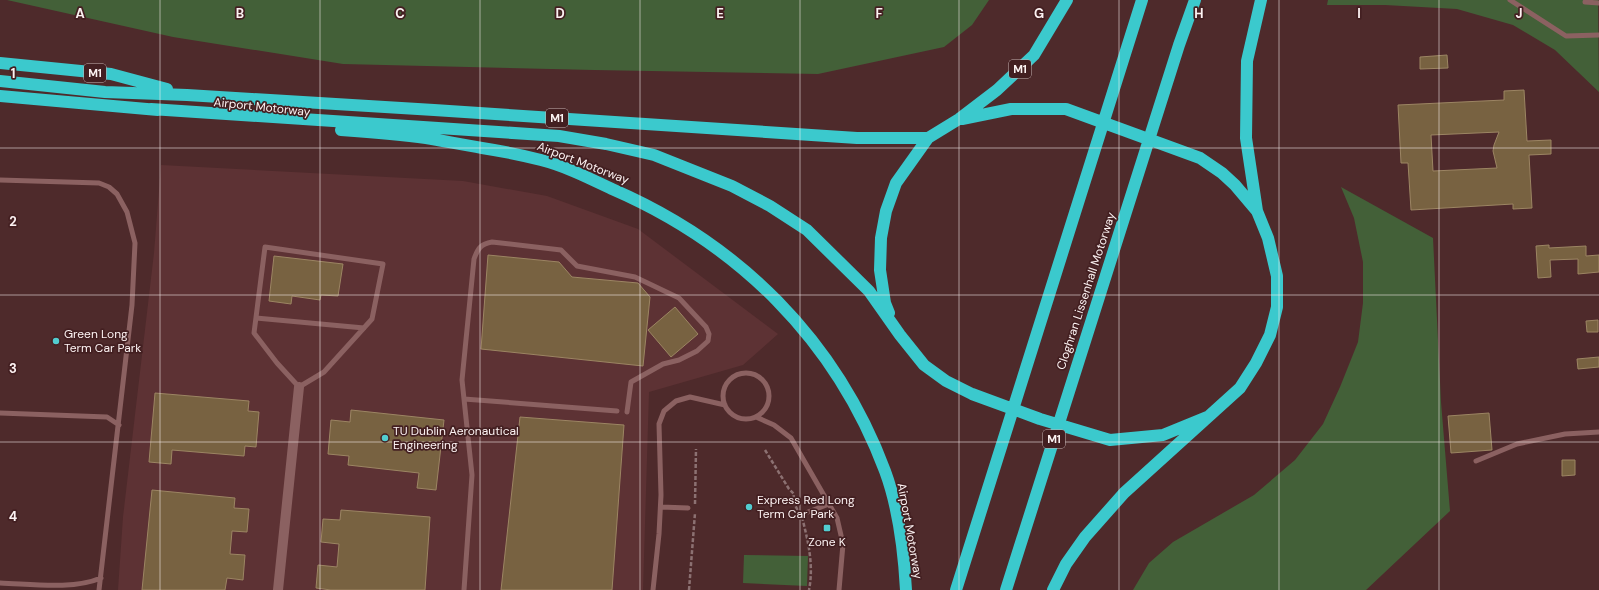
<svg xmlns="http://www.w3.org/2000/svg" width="1599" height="590" viewBox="0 0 1599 590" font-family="'DM Sans',sans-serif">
	<rect width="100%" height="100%" fill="#4e2a2b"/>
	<!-- built -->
	<path fill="#5d3234" d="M161 165 463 181 547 196 638 229 778 334 743 365 649 392 643 590H118L123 517 154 253Z"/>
	<!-- green -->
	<path fill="#436038" d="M7 0H989L972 25 944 47 818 74 594 70 343 64 173 37Z
		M1328 0H1598L1599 92 1555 50 1513 25 1457 9 1385 5H1327Z
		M1341 187 1433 238 1441 402 1450 511 1366 590H1133L1149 563 1173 542 1254 495 1295 460 1323 424 1340 387 1358 342 1363 303V262L1354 218Z
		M744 555 808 556 807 586 743 583Z"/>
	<!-- building -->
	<path fill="#786241" stroke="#9c8563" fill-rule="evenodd" d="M1447 55 1448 68 1420 69V57Z
		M1524 90 1527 141 1551 140V154L1529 155 1532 208 1513 209V204L1411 210 1408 163H1401L1398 105 1504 100V91ZM1499 132 1494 145 1493 151 1497 168 1433 171 1431 135Z
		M1549 245V248L1586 246V256L1599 255V272L1578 274V259L1550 260 1551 277 1538 278 1536 246Z
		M488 255 559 262 572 277 638 283 650 297 643 366 481 349Z
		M274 256 343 264 338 296 321 295 320 300 292 296 291 304 269 301Z
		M675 307 698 334 671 357 648 330Z
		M1598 320V332H1587L1586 321Z
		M1599 357V367L1578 369 1577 359Z
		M155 393 249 401 248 411 259 412 256 447 245 446 244 456 172 450 171 464 149 462Z
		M351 410 444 420 436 490 417 488 419 473 348 465 349 456 328 454 331 420 350 422Z
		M1489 413 1492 450 1451 453 1448 416Z
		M520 417 624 425 612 590H501Z
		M1562 460H1575V475L1562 476Z
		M152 490 235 498 234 508 249 509 247 532 232 531 230 554 245 555 243 580 227 578 225 590H142Z
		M341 510 430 517 425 590H331L316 588 318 565 337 567 339 544 321 542 323 519 340 520Z"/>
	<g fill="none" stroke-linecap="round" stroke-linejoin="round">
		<!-- path -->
		<path stroke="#8c7172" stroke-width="2.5" stroke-dasharray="4 2" stroke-linecap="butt" d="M765 450 789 489 794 494 793 501 799 513
			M695 504 696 449
			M802 517C808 541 814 565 809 590
			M689 590 695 513"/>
		<!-- service -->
		<path stroke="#8b6161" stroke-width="5" d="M1510 0 1566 36 1599 35
			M1585 2 1599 3
			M0 180 99 183 109 187 117 194 127 212 135 243 132 305 99 590
			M265 247 383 264 372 319 324 372 299 387 277 363 254 333Z
			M256 318 364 328
			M723 396a23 23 0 1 1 46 0a23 23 0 1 1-46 0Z
			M464 399 617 411
			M0 413 107 417 119 425
			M756 417 774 425 791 438 837 518 843 544 839 590
			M1476 461 1517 444 1565 434 1599 432
			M661 507 688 508
			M808 512 829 504
			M0 583C31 584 73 590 101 578
			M464 590 472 475 462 380 474 259C478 248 481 244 492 242L561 250 577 266 635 277 679 298 706 327 709 334 708 341 697 351 679 360 663 364 631 382 627 412
			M653 590 659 534 661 495 659 424 664 411 676 401 690 397 725 405"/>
		<!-- minor -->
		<path stroke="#8b6161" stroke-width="10" d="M278 590 299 387"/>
		<!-- motorway -->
		<path stroke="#3bc9cd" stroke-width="12" d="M0 63 111 74 167 89
			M0 81 105 92 187 95 434 110 857 138H928
			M0 96 158 110
			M151 109 559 136 606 144 654 155 732 186 770 206 807 230 869 291 900 335 924 365 946 381 972 394 1040 419 1110 440 1163 435 1207 417
			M962 119 1011 109H1066L1200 158 1222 173 1235 185 1257 211
			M341 130C370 132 398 134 426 138 444 141 463 145 482 148 501 151 522 155 541 160 565 166 589 178 612 189 739 244 836 340 885 471 898 506 904 553 906 590
			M889 313 885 303 880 270 881 238 886 211 896 183 928 138 959 119 997 90 1034 55 1067 0
			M956 590 1142 0
			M1006 590 1179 45 1195 0
			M1053 590 1066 564 1085 537 1124 493 1240 388 1256 363 1270 335 1277 307V276L1268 238 1257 211 1246 138 1247 61 1261 0"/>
	</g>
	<!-- grid -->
	<path fill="none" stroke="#fcf2f2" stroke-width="1" stroke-opacity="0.55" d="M160 0V590M320 0V590M480 0V590M640 0V590M800 0V590M959 0V590M1119 0V590M1279 0V590M1439 0V590M0 148H1599M0 295H1599M0 442H1599"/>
	<!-- markers -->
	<g fill="#52cdd0" stroke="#431f21" stroke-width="1.5">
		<circle cx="56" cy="341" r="4"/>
		<circle cx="385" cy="438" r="4"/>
		<circle cx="749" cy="507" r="4"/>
		<rect x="823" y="524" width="8" height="8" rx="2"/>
	</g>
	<g text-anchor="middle" stroke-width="3.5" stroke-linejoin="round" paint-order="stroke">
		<!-- shield labels -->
		<g fill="#431f21" stroke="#c4b3b3" stroke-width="1">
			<rect x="1009" y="60" width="22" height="18" rx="3"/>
			<rect x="84" y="64" width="22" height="18" rx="3"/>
			<rect x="546" y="109" width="22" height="18" rx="3"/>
			<rect x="1043" y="430" width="22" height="18" rx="3"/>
		</g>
		<g font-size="11" font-weight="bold" fill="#fcf2f2">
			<text x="1020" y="73">M1</text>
			<text x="95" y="77">M1</text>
			<text x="557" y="122">M1</text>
			<text x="1054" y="443">M1</text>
		</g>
		<!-- street labels -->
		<g font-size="12" fill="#fcf2f2" stroke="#431f21">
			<text transform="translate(262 107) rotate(6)" y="4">Airport Motorway</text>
			<text transform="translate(583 163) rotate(21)" y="4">Airport Motorway</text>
			<text transform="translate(1086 291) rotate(-72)" y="4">Cloghran Lissenhall Motorway</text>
			<text transform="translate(910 531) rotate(80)" y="4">Airport Motorway</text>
		</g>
		<!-- poi labels -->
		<g font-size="12" fill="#fcf2f2" stroke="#431f21" text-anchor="start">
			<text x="64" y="338">Green Long<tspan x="64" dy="14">Term Car Park</tspan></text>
			<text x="393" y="435">TU Dublin Aeronautical<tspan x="393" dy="14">Engineering</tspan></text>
			<text x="757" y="504">Express Red Long<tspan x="757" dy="14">Term Car Park</tspan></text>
			<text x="827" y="546" text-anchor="middle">Zone K</text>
		</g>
	</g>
	<g font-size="13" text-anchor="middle" font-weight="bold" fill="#fcf2f2" stroke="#431f21" stroke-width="3.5" stroke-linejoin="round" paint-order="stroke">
		<text x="80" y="18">A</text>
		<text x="240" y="18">B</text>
		<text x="400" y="18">C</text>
		<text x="560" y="18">D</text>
		<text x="720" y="18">E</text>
		<text x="879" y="18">F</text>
		<text x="1039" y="18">G</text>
		<text x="1199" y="18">H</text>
		<text x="1359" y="18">I</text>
		<text x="1519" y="18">J</text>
		<text x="13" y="78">1</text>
		<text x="13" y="226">2</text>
		<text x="13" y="373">3</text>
		<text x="13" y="521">4</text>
	</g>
</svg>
